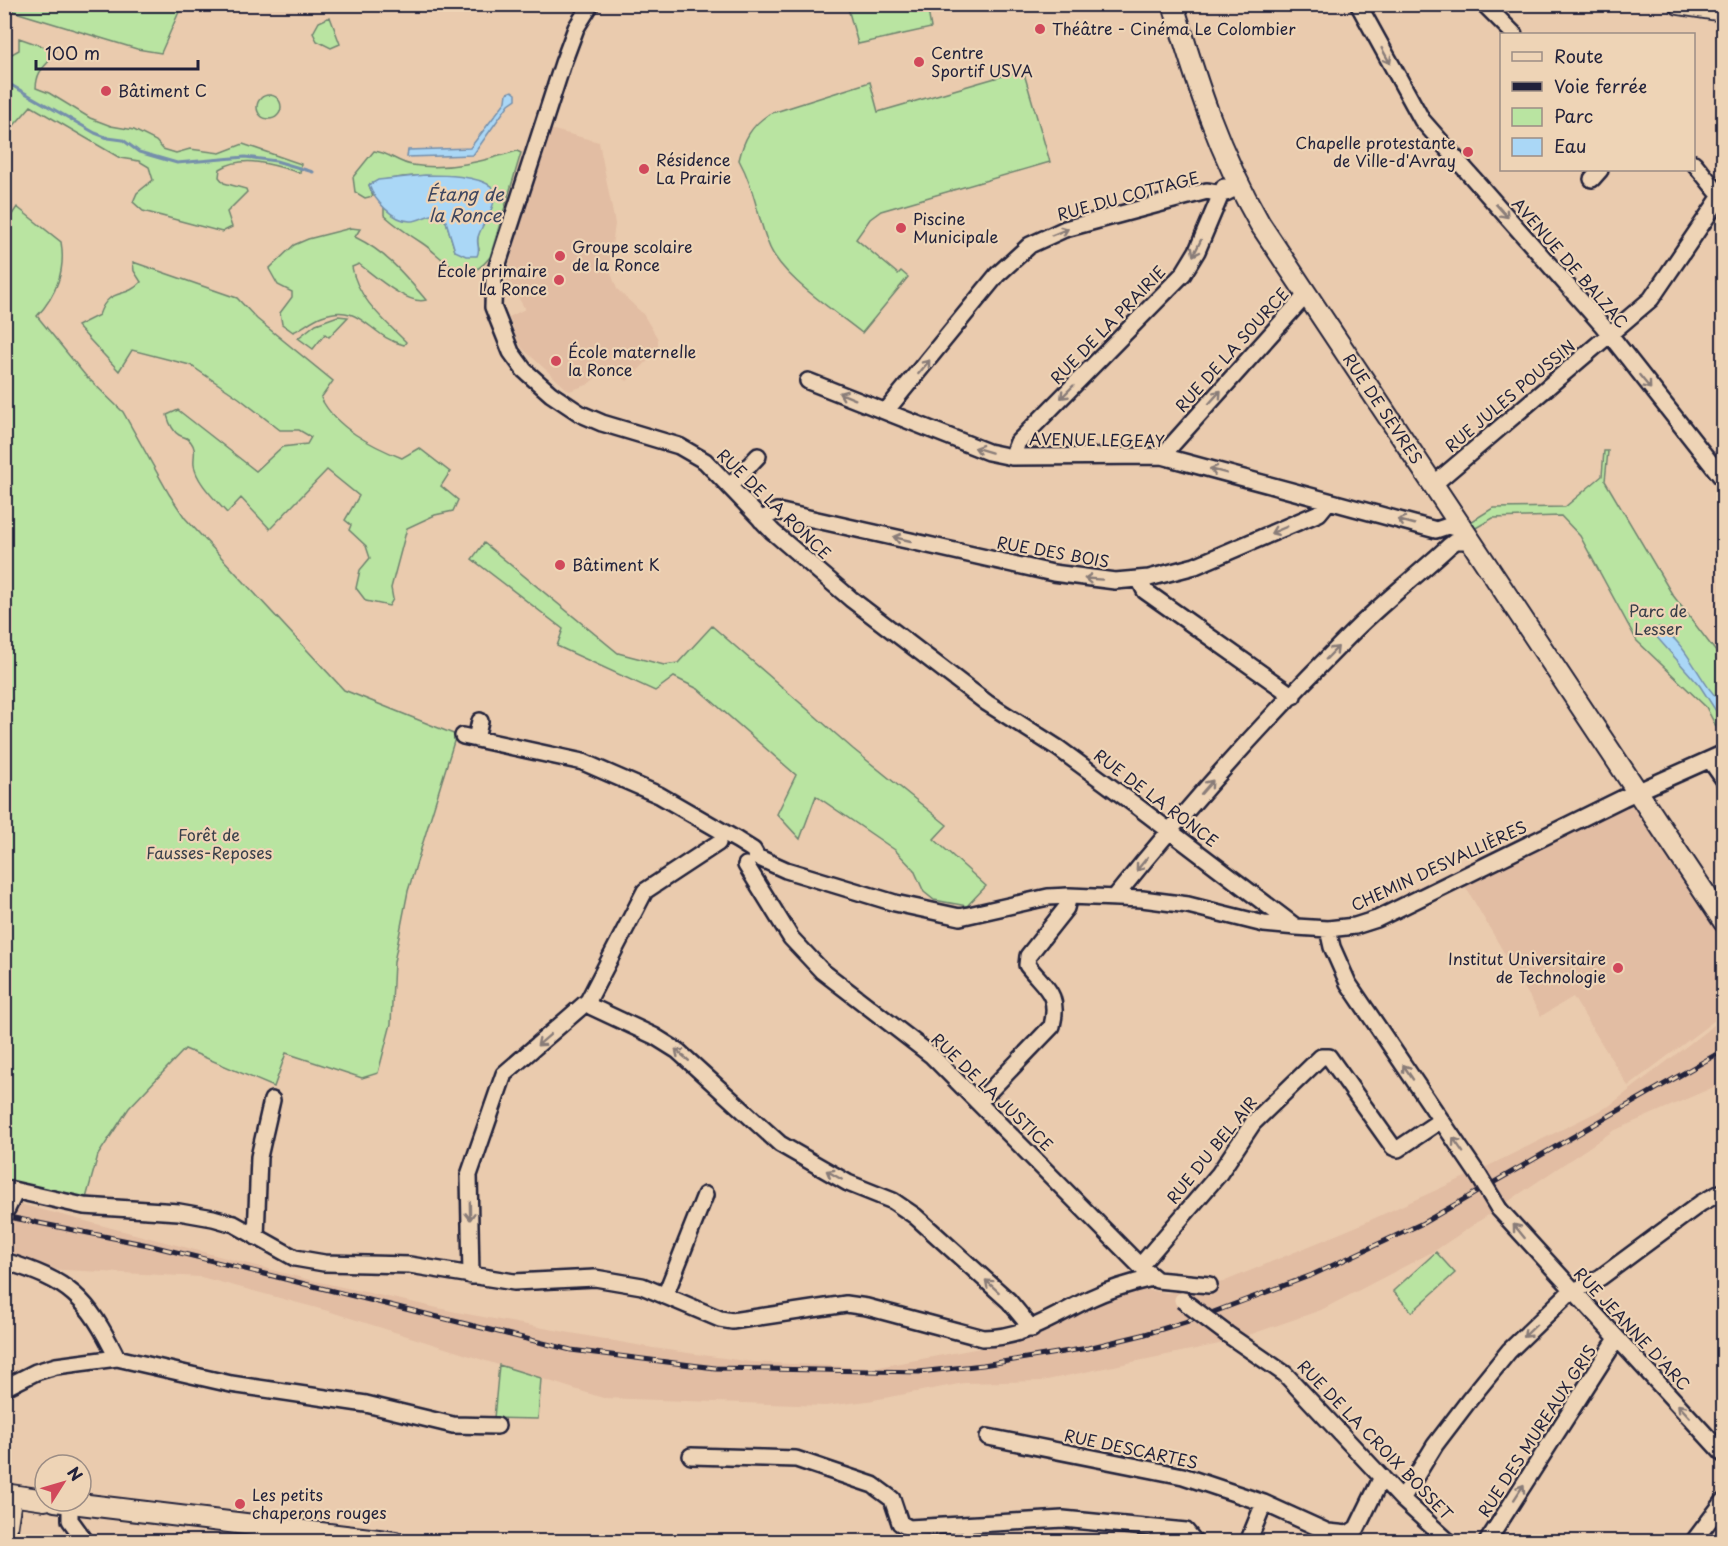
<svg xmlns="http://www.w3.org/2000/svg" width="1728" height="1546" viewBox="0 0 1728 1546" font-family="'Playpen Sans',sans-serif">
	<rect width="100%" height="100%" fill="#eacbae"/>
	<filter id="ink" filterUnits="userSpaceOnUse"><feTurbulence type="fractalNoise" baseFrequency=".0167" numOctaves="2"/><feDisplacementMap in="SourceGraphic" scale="12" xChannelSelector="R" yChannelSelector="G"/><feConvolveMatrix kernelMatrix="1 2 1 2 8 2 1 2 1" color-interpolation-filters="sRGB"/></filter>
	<g filter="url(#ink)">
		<!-- built -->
		<path fill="#e2bda3" d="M550 129 599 142 615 224 609 268 617 289 643 314 658 339V351L627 381 610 366 587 385 569 391 522 348 515 334 509 317 525 309 512 287 506 284 513 249Z
			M1629 805 1636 807 1723 940V1014L1628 1086 1573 997 1541 1016 1465 886Z
			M1723 1018V1083L1613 1131 1436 1250 1321 1310 1229 1342 1042 1381 964 1383 868 1401 825 1406 603 1398 328 1311 201 1277 44 1269 5 1255V1200L310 1280 456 1312 653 1348 752 1362 874 1368 996 1345 1058 1325 1095 1306 1137 1288 1168 1293 1223 1282 1355 1227 1476 1172 1609 1106Z"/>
		<!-- green -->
		<path fill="#b9e4a1" stroke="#6e836e" stroke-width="1.5" d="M16 5V4L182 5 161 53 137 49 12 11Z
			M847 5H927L931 28 858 44Z
			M330 17 340 44 331 48 317 41 313 33 319 22Z
			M19 38 56 51C48 67 37 66 36 88L49 93 90 118 111 126 134 130 156 141 163 149 176 153 190 149 220 153 243 144 301 164 300 173C275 165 244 154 220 169L219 177 224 183 246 189 247 192 227 212 232 227 222 232 143 211 133 202 137 193 153 180 149 167 139 161 120 158 31 106 10 130 5 126V51L12 54 19 50Z
			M1023 70 1050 162 881 211 870 219 856 239 898 274 901 271 908 277 862 333C834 310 780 277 768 243 757 215 754 187 739 160 744 139 751 126 769 114L870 82 878 112Z
			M257 107a12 12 0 1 1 24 0a12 12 0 1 1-24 0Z
			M374 151C388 152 398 163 412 165 448 171 483 161 517 151L521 153 490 257C464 291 445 258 422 243 408 234 396 226 384 215V207C399 219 414 219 432 215L446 221 455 251 479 249C471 228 500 209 492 187 472 172 391 173 369 185L373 196 365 198 355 192 353 177Z
			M17 207 61 242C66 270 56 296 37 316L85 375 123 412 169 494 185 518 344 690 456 735 408 891 394 962 391 1024 378 1073 362 1078 286 1053 274 1087 185 1049 129 1108 98 1155 85 1202 5 1185 4 213 11 216Z
			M351 228 360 229 355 237C386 252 404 274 426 300 408 306 374 275 359 264L352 267C357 298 385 321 406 342L404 345C369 337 361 301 322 316 311 320 303 328 293 332L282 324 280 313 292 297V292L278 285 269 269 294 245 308 239Z
			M133 262 237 298 257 319 333 381 321 398C336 428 372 446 402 458L419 448 450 472 441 486 458 500 453 511 435 515 407 528 391 588 393 599 389 606 366 601 356 588 360 570 370 558 366 546 349 530 351 525 345 520 359 496 327 470 270 529 241 498 227 513C216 500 196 482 194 465 193 456 197 450 191 442 187 436 184 438 179 435 172 431 169 422 167 415L178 410 256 471 282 447 307 444 311 437 299 430H280L239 398 190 365 132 350 119 371 77 326 99 315C109 286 125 300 141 282L134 271Z
			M338 316 348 317 329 337 325 334 313 349 298 338 316 324Z
			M1604 451H1608L1605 481 1672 594 1723 661V740L1706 707 1637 641 1580 536 1561 516 1493 518 1474 529 1469 523 1493 508 1565 507 1602 476Z
			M484 543 618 653 664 665 678 663 712 626 853 749 947 825 934 839 986 886 967 906 934 900 924 892 914 870 895 850 816 796 800 839 777 814 796 775 698 689 674 677 655 691 557 646 563 629 472 559Z
			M1436 1252 1455 1273 1412 1312 1393 1291Z
			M499 1365 541 1378 538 1419 494 1418Z"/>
		<!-- water -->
		<path fill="#aad7f6" stroke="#748fab" stroke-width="1.5" d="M512 91 516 94V99L509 104 473 155 407 157 408 150 470 148 506 101 507 93Z
			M425 175C444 175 477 175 492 187 500 207 483 219 478 237 476 245 481 249 477 256H466L455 251 446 221 432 215C425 216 417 222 410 221 393 221 374 200 369 185L378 180Z
			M1659 627C1689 644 1698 682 1723 704V722L1700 686 1654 634Z"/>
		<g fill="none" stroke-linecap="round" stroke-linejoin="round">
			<!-- stream -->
			<path stroke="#748fab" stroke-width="3" d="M4 81 95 133 108 138 123 140 139 152 177 163 245 157 276 161 313 172"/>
			<!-- minor-tunnel -->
			<path stroke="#c2a997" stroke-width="15" stroke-dasharray="15 8" stroke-linecap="butt" d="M4 1224 7 1209"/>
			<defs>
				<path id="minor" d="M591 4 576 28 563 63 494 276 493 307 511 352 524 370 551 394 581 414 602 423 679 446 705 461 773 532 851 599 987 703 1058 748 1134 804 1296 927
					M1358 4 1422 120 1603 326 1724 480
					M1484 4 1514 34
					M1694 163 1724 200
					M1592 179 1600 170
					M808 381 988 452 1012 457 1162 456 1436 530 1448 526 1462 530 1463 541 1457 540 1449 546C1417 576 1381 603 1350 635 1267 718 1188 806 1115 897
					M886 411 997 275 1030 245 1065 229 1207 191C1220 194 1228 196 1237 185
					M1162 456 1306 295
					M1012 457 1018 442 1183 274 1197 251 1224 187
					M1434 484 1651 299 1721 196
					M731 485 758 456
					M761 520 777 511 1053 573 1115 581 1149 578 1195 566 1319 513 1328 502
					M1139 579 1145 591 1293 696
					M463 736 583 762 659 795 737 840 753 850 757 857
					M476 739 480 721
					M1710 760 1724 780
					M757 857 786 870 895 903 960 917 1048 897 1069 896 1142 899 1188 905 1264 924 1296 927 1328 929 1355 926 1377 919 1623 798 1724 753
					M746 865 791 938 822 971 931 1055 1140 1266 1157 1280 1209 1285
					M1328 929 1332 947 1348 983 1479 1176
					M588 1001 592 1007 654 1036 678 1051 780 1144 848 1183 893 1201 915 1216 1009 1301 1032 1329
					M979 1102 1052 1026C1060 993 1045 988 1027 965L1028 956 1066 908 1069 896
					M4 1188 84 1206 179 1212 213 1218 234 1224 295 1258 324 1263 410 1265 514 1282 595 1278 642 1286 720 1319 732 1321 846 1304 867 1307 983 1338C1024 1338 1055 1315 1091 1298 1110 1289 1131 1283 1152 1278
					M7 1209 16 1191
					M1499 1209 1724 1455
					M256 1237 259 1157 272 1100
					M4 1261C70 1281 87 1297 117 1358
					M1140 1266 1219 1174 1253 1123 1321 1057H1329L1393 1147 1398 1149 1441 1120
					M471 1276 469 1175 504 1074 588 1001 645 891 718 843
					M665 1296 705 1195
					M1227 1334 1285 1374 1402 1499 1449 1542
					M4 1388 36 1372 56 1366 117 1358 231 1384 366 1404 453 1425 497 1426
					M988 1437 1183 1476 1264 1503
					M691 1456 796 1459 873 1485 892 1499 900 1523 909 1528 1063 1519 1186 1531 1195 1542
					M1402 1499 1435 1445 1470 1399 1509 1351 1567 1295 1601 1277 1701 1203 1724 1191
					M70 1503V1520L86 1542
					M7 1542 14 1496
					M1248 1542 1264 1503 1328 1532 1348 1534 1357 1528 1382 1477
					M1487 1542 1616 1340
					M1693 1542 1724 1501"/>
				<g id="major">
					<path id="s1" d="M1173 4C1197 84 1218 151 1260 224L1724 922"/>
					<path d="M1679 4 1724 11"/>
					<path d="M4 1494 45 1500"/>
					<path d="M55 1501 395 1542"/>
				</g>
			</defs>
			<!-- minor casing -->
			<use href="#minor" stroke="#22223b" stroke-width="20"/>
			<!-- major casing -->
			<use href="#major" stroke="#22223b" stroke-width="24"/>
			<!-- minor -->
			<use href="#minor" stroke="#eed4b6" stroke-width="15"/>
			<!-- major -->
			<use href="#major" stroke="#eed4b6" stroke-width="20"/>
			<defs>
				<path id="rail" d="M4 1216 148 1245 571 1350 715 1368 919 1372 983 1365 1088 1348 1142 1335 1195 1319 1312 1275 1423 1223 1724 1050"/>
			</defs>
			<!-- rail casing -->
			<use href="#rail" stroke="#22223b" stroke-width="5"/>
			<!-- rail -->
			<use href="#rail" stroke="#eed4b6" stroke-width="3" stroke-dasharray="9" stroke-linecap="butt"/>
			<defs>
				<path id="minor-bridge" d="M1479 1176 1499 1209
					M1182 1300 1227 1334"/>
			</defs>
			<!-- minor-bridge casing -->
			<use href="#minor-bridge" stroke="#22223b" stroke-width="20" stroke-linecap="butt"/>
			<!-- minor-bridge -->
			<use href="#minor-bridge" stroke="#eed4b6" stroke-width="15"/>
		</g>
		<!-- one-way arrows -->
		<defs><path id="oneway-shaft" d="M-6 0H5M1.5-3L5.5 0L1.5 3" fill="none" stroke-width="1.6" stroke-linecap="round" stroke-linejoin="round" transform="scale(1.5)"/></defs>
		<g stroke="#887b78">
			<use href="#oneway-shaft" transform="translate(1386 56) rotate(61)"/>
			<use href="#oneway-shaft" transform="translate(1502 211) rotate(48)"/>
			<use href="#oneway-shaft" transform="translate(1060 232) rotate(-22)"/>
			<use href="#oneway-shaft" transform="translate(1197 248) rotate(116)"/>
			<use href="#oneway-shaft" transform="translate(924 367) rotate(-51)"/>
			<use href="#oneway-shaft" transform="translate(1645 382) rotate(51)"/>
			<use href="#oneway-shaft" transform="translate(1067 392) rotate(135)"/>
			<use href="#oneway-shaft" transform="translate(847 396) rotate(-158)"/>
			<use href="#oneway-shaft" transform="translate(1215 397) rotate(-48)"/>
			<use href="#oneway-shaft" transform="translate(983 450) rotate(-163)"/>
			<use href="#oneway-shaft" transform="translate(1218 471) rotate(-165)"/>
			<use href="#oneway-shaft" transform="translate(1406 522) rotate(-165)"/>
			<use href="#oneway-shaft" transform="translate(1279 530) rotate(157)"/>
			<use href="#oneway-shaft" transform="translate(902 539) rotate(-167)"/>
			<use href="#oneway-shaft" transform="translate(1093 579) rotate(-176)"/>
			<use href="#oneway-shaft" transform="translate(1332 653) rotate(-46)"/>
			<use href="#oneway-shaft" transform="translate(1207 787) rotate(-49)"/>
			<use href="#oneway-shaft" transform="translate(1142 864) rotate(129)"/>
			<use href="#oneway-shaft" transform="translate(544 1040) rotate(139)"/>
			<use href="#oneway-shaft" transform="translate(682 1055) rotate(-140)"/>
			<use href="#oneway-shaft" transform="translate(1408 1072) rotate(-124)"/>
			<use href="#oneway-shaft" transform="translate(1458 1145) rotate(-125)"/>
			<use href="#oneway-shaft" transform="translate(834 1175) rotate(-150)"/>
			<use href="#oneway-shaft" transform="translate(470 1211) rotate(89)"/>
			<use href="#oneway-shaft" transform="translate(1519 1231) rotate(-129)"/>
			<use href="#oneway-shaft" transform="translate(992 1286) rotate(-138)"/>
			<use href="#oneway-shaft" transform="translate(1530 1331) rotate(136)"/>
			<use href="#oneway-shaft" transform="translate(1684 1411) rotate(-133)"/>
			<use href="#oneway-shaft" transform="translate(1519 1492) rotate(-57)"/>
		</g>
	</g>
	<!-- markers -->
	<g fill="#d1495b" stroke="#eed4b6" stroke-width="2">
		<circle cx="1040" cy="29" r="6"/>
		<circle cx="919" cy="62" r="6"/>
		<circle cx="106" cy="91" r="6"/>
		<circle cx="1468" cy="152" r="6"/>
		<circle cx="644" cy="169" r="6"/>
		<circle cx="901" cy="228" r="6"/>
		<circle cx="560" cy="256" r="6"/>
		<circle cx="559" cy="280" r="6"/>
		<circle cx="556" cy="361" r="6"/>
		<circle cx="560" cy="565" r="6"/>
		<circle cx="1618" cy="968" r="6"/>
		<circle cx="240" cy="1504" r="6"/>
	</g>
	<g text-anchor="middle" stroke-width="4.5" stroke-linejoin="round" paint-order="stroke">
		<!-- poi labels -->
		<g font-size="16" fill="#22223b" stroke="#eed4b6" text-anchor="start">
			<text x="1052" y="35">Théâtre - Cinéma Le Colombier</text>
			<text x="931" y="59">Centre<tspan x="931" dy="18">Sportif USVA</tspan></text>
			<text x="118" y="97">Bâtiment C</text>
			<text x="1456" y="149" text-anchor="end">Chapelle protestante<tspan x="1456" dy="18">de Ville-d'Avray</tspan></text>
			<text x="656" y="166">Résidence<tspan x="656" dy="18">La Prairie</tspan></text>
			<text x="913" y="225">Piscine<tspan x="913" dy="18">Municipale</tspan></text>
			<text x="572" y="253">Groupe scolaire<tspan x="572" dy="18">de la Ronce</tspan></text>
			<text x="547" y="277" text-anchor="end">École primaire<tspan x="547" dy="18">La Ronce</tspan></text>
			<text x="568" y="358">École maternelle<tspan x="568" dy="18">la Ronce</tspan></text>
			<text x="572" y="571">Bâtiment K</text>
			<text x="1606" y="965" text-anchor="end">Institut Universitaire<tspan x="1606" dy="18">de Technologie</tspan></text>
			<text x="252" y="1501">Les petits<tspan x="252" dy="18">chaperons rouges</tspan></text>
		</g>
		<!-- street labels -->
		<g font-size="16" fill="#22223b" stroke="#eed4b6">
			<text transform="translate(1128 196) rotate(-15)" y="6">RUE DU COTTAGE</text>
			<text transform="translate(1570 263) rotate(49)" y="6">AVENUE DE BALZAC</text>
			<text transform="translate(1108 325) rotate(-46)" y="6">RUE DE LA PRAIRIE</text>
			<text transform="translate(1232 350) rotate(-48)" y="6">RUE DE LA SOURCE</text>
			<text transform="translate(1510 396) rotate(-40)" y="6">RUE JULES POUSSIN</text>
			<text dy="6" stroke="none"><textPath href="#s1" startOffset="459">RUE DE SÈVRES</textPath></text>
			<text transform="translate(1097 440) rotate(1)" y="6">AVENUE LEGEAY</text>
			<text transform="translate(774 504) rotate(44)" y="6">RUE DE LA RONCE</text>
			<text transform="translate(1053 552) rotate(10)" y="6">RUE DES BOIS</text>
			<text transform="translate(1156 798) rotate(37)" y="6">RUE DE LA RONCE</text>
			<text transform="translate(1439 866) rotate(-25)" y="6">CHEMIN DESVALLIÈRES</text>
			<text transform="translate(992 1092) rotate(44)" y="6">RUE DE LA JUSTICE</text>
			<text transform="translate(1212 1150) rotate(-51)" y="6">RUE DU BEL AIR</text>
			<text transform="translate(1632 1329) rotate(47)" y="6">RUE JEANNE D'ARC</text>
			<text transform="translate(1537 1431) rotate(-57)" y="6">RUE DES MUREAUX GRIS</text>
			<text transform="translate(1375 1440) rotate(46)" y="6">RUE DE LA CROIX BOSSET</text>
			<text transform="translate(1131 1449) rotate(12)" y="6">RUE DESCARTES</text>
		</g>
		<!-- park labels -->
		<g font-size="16" fill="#393f4a" stroke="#eed4b6">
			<text x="1658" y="617">Parc de<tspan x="1658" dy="18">Lesser</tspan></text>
			<text x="209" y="841">Forêt de<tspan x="209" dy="18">Fausses-Reposes</tspan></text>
		</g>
		<!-- water labels -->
		<g font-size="18" font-style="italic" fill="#3d4660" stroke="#eed4b6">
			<text x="465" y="201">Étang de<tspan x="465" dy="21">la Ronce</tspan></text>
		</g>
	</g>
	<!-- margin -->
	<rect width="1728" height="1546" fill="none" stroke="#eed4b6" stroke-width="24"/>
	<rect x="12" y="12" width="1704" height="1522" fill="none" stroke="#22223b" stroke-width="2" filter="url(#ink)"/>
	<!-- legend -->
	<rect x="1500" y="33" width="195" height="138" fill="#eed4b6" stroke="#9c8d85" stroke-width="1.5"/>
	<rect x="1512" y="52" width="30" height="9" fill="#eed4b6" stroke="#9c8d85" stroke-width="1.5"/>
	<text x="1554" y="63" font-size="18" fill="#22223b">Route</text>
	<rect x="1512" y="82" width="30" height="9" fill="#22223b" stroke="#9c8d85" stroke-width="1.5"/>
	<text x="1554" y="93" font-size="18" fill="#22223b">Voie ferrée</text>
	<rect x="1512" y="108" width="30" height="18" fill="#b9e4a1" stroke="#9c8d85" stroke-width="1.5"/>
	<text x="1554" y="123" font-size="18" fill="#22223b">Parc</text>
	<rect x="1512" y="138" width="30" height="18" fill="#aad7f6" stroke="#9c8d85" stroke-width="1.5"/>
	<text x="1554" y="153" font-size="18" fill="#22223b">Eau</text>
	<!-- north arrow -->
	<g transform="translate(63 1483) rotate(53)"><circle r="28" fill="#eed4b6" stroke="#9c8d85" stroke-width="1.5"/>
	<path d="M0-4.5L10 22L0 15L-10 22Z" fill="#d1495b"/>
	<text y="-9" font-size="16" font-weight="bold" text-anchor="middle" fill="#22223b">N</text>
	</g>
	<!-- scale -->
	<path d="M36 60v9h162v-9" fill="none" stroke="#22223b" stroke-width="3"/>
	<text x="45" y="60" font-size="18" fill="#22223b" stroke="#eed4b6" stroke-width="4.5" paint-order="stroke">100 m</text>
</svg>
